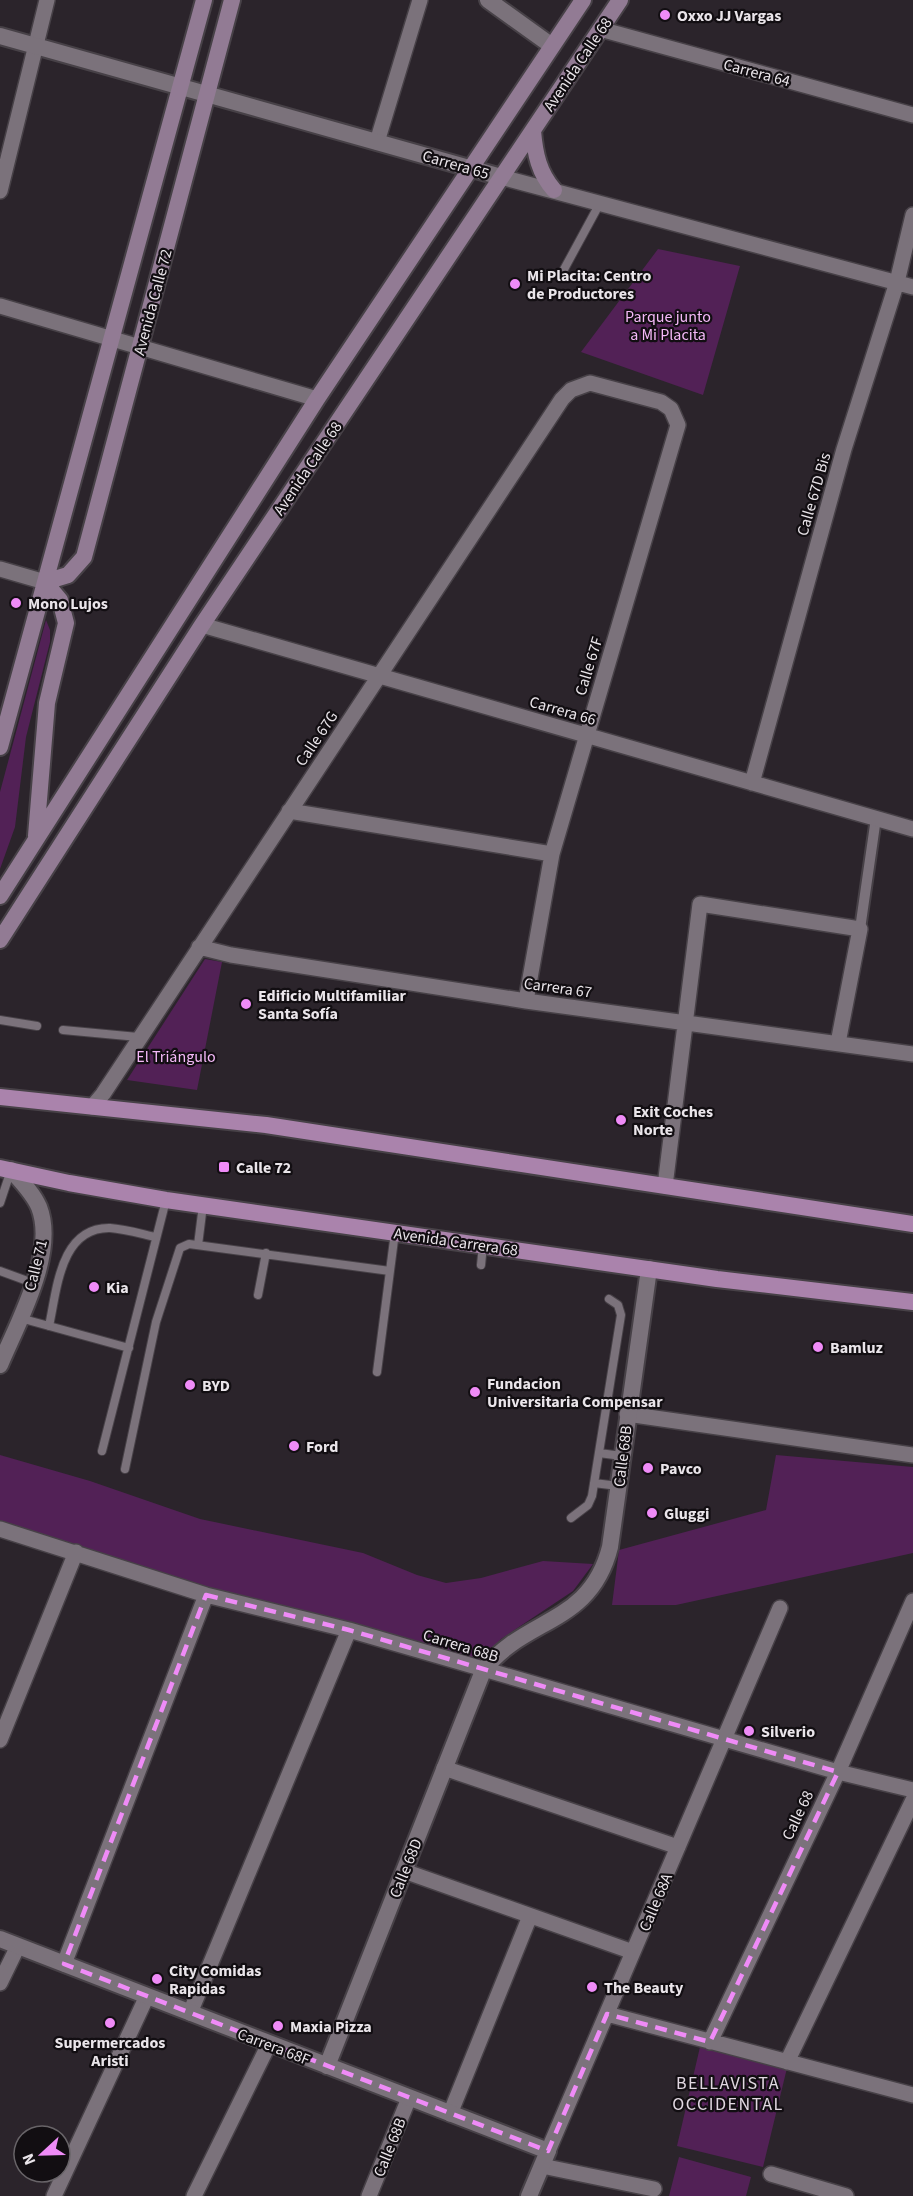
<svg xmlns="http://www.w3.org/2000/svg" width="913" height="2196" viewBox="0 0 913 2196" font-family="'Source Sans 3',sans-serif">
	<rect width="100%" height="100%" fill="#2b242b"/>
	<!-- green -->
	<path fill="#522156" d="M658 249 740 266 703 395 581 352Z
		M46 620 50 630V642L26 737 15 827 0 869V792Z
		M205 959 222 962 197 1090 127 1080Z
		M0 1455 90 1481 200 1519 363 1553 417 1575 446 1583 481 1578 543 1561 593 1564 573 1591 501 1639 477 1664 207 1589 0 1521Z
		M776 1455 913 1467V1553L676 1605H612L619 1550 766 1510Z
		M700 2047 787 2068 763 2167 677 2146Z
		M679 2157 751 2177 746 2196H669Z"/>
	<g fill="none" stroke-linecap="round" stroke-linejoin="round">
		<defs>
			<path id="service" d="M562 273 600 203
				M0 1020 37 1026
				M63 1030 138 1037
				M0 1203 11 1170
				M198 1245 203 1205
				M481 1265 483 1245
				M0 1271 33 1283
				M258 1295 266 1253
				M20 1318 129 1348
				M49 1326C57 1290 60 1227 110 1228 125 1229 142 1234 156 1237
				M377 1372 395 1232
				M102 1451 166 1200
				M599 1453 622 1456
				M125 1469 156 1322 180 1248 189 1244 390 1271
				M594 1483 618 1486
				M571 1518 588 1505 592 1496 621 1315 618 1305 609 1299"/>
			<path id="pedestrian" d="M860 929 876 818"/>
			<path id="minor" d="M600 29 913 115
				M377 142 420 0
				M501 177 913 287
				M0 191 47 0
				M0 306 317 399
				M0 569 45 582
				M202 625 913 829
				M752 783 844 449 897 282 913 215
				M289 811 552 854
				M199 947 231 955 526 1001 913 1054
				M92 1107 103 1094 562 399 571 390 590 383 661 402 671 409 678 425 552 854 526 1001
				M665 1186 700 904 860 929 838 1043
				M627 1414 913 1455
				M0 1529 206 1595 349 1630 838 1772 913 1790
				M0 1740 76 1552
				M444 1768 678 1847
				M404 1871 633 1952
				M64 1964 206 1595
				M0 1983 18 1946
				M190 2013 349 1630
				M607 2014 913 2095
				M710 2042 838 1772 913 1601
				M787 2062 913 1800
				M450 2114 530 1916
				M548 2151 780 1608
				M542 2166 654 2189
				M771 2174 846 2196
				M54 2196 147 1996
				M194 2196 269 2044
				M369 2196 409 2098"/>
			<path id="tertiary" d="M488 0 552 46
				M0 36 501 177
				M0 1365C18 1322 57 1253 39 1207 33 1193 21 1181 11 1170
				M0 1939 548 2151 529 2196
				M327 2066 483 1671C525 1616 590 1626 610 1547L649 1269"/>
			<path id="secondary" d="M533 131C535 154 539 173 554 190
				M45 582 68 575 84 557 232 0
				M0 747 204 0
				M36 836 47 703 66 623 60 600 45 582
				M0 896 317 399 583 0
				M0 940 202 625 620 0"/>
			<path id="primary" d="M0 1097 266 1125 913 1224
				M0 1168 69 1183 166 1200 717 1279 913 1302"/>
		</defs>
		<!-- service casing -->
		<use href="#service" stroke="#474147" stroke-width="10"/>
		<!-- pedestrian casing -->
		<use href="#pedestrian" stroke="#474147" stroke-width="14"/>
		<!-- minor casing -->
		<use href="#minor" stroke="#474147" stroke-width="18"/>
		<!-- tertiary casing -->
		<use href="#tertiary" stroke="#474147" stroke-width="20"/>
		<!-- secondary casing -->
		<use href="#secondary" stroke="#474147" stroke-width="20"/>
		<!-- primary casing -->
		<use href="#primary" stroke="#474147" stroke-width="20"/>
		<!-- service -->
		<use href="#service" stroke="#7b727b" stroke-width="8"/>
		<!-- pedestrian -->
		<use href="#pedestrian" stroke="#7b727b" stroke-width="10"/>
		<!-- minor -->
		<use href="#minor" stroke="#7b727b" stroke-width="15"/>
		<!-- tertiary -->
		<use href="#tertiary" stroke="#7b727b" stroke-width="16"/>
		<!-- secondary -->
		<use href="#secondary" stroke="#927b94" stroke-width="16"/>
		<!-- primary -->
		<use href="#primary" stroke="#aa83ac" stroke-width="16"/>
	</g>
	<!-- marked area -->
	<path fill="none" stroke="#ef8bf7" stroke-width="4.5" stroke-dasharray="12 8" stroke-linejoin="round" d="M206 1595 349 1630 838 1772 710 2042 607 2014 548 2151 64 1964Z"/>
	<!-- markers -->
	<g fill="#ef8bf7" stroke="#120e12" stroke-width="2">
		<circle cx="665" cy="15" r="6"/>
		<circle cx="515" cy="284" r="6"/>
		<circle cx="16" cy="603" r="6"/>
		<circle cx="246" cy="1004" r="6"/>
		<circle cx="621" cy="1120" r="6"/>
		<rect x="218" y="1161" width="12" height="12" rx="3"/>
		<circle cx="94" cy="1287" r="6"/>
		<circle cx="818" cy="1347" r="6"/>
		<circle cx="190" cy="1385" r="6"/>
		<circle cx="475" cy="1392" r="6"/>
		<circle cx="294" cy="1446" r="6"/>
		<circle cx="648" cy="1468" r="6"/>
		<circle cx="652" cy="1513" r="6"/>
		<circle cx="749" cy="1731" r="6"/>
		<circle cx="157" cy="1979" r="6"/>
		<circle cx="592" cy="1987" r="6"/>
		<circle cx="110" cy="2023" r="6"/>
		<circle cx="278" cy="2026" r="6"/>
	</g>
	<g text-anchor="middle" stroke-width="4.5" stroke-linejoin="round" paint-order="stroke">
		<!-- poi labels -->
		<g font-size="16" font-weight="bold" fill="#eae5ea" stroke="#120e12" text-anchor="start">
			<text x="677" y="21">Oxxo JJ Vargas</text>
			<text x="527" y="281">Mi Placita: Centro<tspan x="527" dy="18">de Productores</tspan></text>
			<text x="28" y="609">Mono Lujos</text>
			<text x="258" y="1001">Edificio Multifamiliar<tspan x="258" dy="18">Santa Sofía</tspan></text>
			<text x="633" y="1117">Exit Coches<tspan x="633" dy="18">Norte</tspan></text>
			<text x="236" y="1173">Calle 72</text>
			<text x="106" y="1293">Kia</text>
			<text x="830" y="1353">Bamluz</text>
			<text x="487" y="1389">Fundacion<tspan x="487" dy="18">Universitaria Compensar</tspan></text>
			<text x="202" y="1391">BYD</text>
			<text x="306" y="1452">Ford</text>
			<text x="660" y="1474">Pavco</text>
			<text x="664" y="1519">Gluggi</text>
			<text x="761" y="1737">Silverio</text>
			<text x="169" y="1976">City Comidas<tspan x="169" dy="18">Rapidas</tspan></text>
			<text x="604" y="1993">The Beauty</text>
			<text x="290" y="2032">Maxia Pizza</text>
			<text x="110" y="2048" text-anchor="middle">Supermercados<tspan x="110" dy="18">Aristi</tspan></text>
		</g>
		<!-- street labels -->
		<g font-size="16" fill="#eae5ea" stroke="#120e12">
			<text transform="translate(577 64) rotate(-56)" y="6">Avenida Calle 68</text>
			<text transform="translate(757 72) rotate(15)" y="6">Carrera 64</text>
			<text transform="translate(456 164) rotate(16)" y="6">Carrera 65</text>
			<text transform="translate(152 302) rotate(-75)" y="6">Avenida Calle 72</text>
			<text transform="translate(307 468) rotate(-56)" y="6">Avenida Calle 68</text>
			<text transform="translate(813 494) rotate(-74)" y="6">Calle 67D Bis</text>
			<text transform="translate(588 666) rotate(-73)" y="6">Calle 67F</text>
			<text transform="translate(563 710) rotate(16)" y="6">Carrera 66</text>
			<text transform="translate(316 738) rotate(-56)" y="6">Calle 67G</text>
			<text transform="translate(558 987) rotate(8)" y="6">Carrera 67</text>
			<text transform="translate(456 1241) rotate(8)" y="6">Avenida Carrera 68</text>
			<text transform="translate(35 1265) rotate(-76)" y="6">Calle 71</text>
			<text transform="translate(622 1456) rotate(-83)" y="6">Calle 68B</text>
			<text transform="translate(461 1645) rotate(17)" y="6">Carrera 68B</text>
			<text transform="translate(797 1815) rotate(-65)" y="6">Calle 68</text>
			<text transform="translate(405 1868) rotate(-68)" y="6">Calle 68D</text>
			<text transform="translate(655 1902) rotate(-67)" y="6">Calle 68A</text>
			<text transform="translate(274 2046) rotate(21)" y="6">Carrera 68F</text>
			<text transform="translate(389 2147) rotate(-68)" y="6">Calle 68B</text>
		</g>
		<!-- park labels -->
		<g font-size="16" fill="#f5b9f9" stroke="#120e12">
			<text x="668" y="322">Parque junto<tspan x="668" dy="18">a Mi Placita</tspan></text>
			<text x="176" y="1062">El Triángulo</text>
		</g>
		<!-- neighbourhood labels -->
		<g font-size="18" letter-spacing="1.5" fill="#e1d7e1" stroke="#120e12">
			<text x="728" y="2089">BELLAVISTA<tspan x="728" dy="21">OCCIDENTAL</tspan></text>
		</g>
	</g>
	<!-- north arrow -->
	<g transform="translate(42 2154) rotate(248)"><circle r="28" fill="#120e12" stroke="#686468" stroke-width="1.5"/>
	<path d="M0-4.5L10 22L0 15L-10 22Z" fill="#ef8bf7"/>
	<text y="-9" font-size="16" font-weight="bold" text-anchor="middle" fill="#eae5ea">N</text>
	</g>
</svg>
